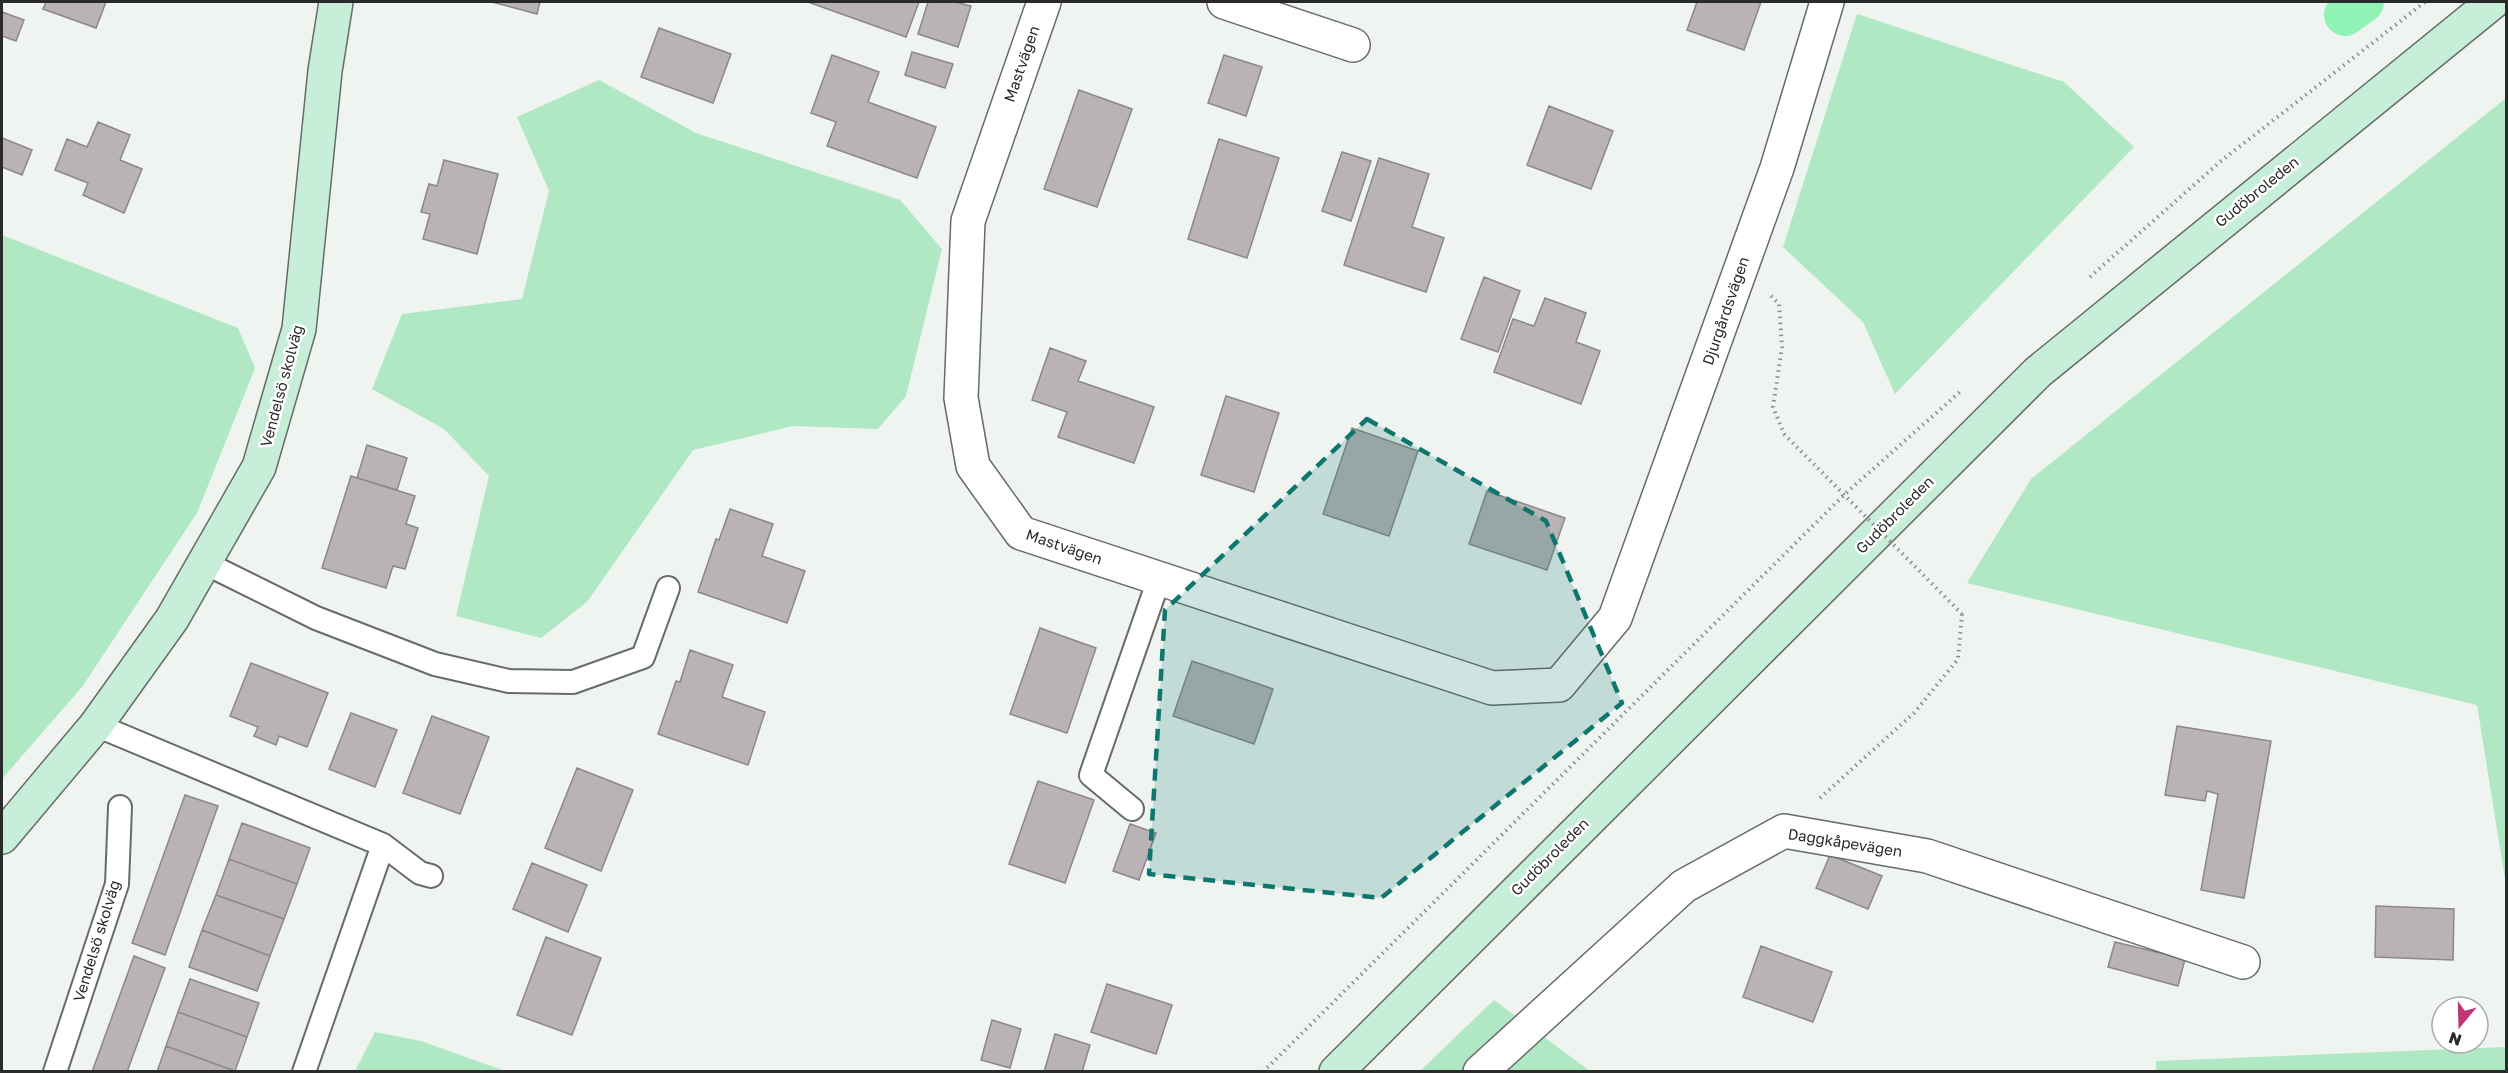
<svg xmlns="http://www.w3.org/2000/svg" width="2508" height="1073" viewBox="0 0 2508 1073" font-family="'Golos Text',sans-serif">
	<rect width="100%" height="100%" fill="#eff4f1"/>
	<!-- green -->
	<path fill="#afe8c2" d="M1857 14 2064 82 2134 147 1895 394 1863 322 1783 247Z
		M599 80 696 133 900 200 942 249 906 396 878 429 793 426 693 450 587 602 541 638 456 616 489 476 444 429 372 389 402 314 522 299 549 191 517 117Z
		M2506 98V885L2477 705 1967 583 2031 479Z
		M2 235 238 328 255 368 197 513 82 687 2 779Z
		M1494 1000 1590 1071V1072H1419Z
		M375 1032 421 1041 505 1071H355Z
		M2506 1047V1071H2156V1061Z"/>
	<g fill="none" stroke-linecap="round" stroke-linejoin="round">
		<!-- canal -->
		<path stroke="#91f2b6" stroke-width="42" d="M2345 15 2363 2"/>
	</g>
	<!-- building -->
	<path fill="#b9b3b5" stroke="#8c8789" stroke-width="1.5" d="M46 2H106L96 28 43 9Z
		M492 2H540L537 14Z
		M808 2H919L906 37Z
		M928 2H955L971 6 958 47 918 34Z
		M1697 2H1761L1744 50 1687 30Z
		M2 12 24 20 16 41 2 36Z
		M659 28 731 54 713 103 641 77Z
		M912 52 953 64 945 88 905 75Z
		M832 55 879 72 868 102 936 127 917 178 827 146 836 122 811 113Z
		M1224 55 1262 67 1246 116 1208 103Z
		M1079 90 1132 109 1097 207 1044 189Z
		M1549 106 1613 131 1591 189 1527 165Z
		M98 122 130 135 120 160 142 169 124 213 83 195 88 183 55 170 67 139 87 147Z
		M2 138 32 150 22 175 2 167Z
		M1219 139 1279 158 1247 258 1188 239Z
		M1342 152 1371 161 1351 221 1322 211Z
		M1379 158 1429 174 1412 227 1444 238 1426 292 1344 265Z
		M444 160 498 174 477 254 423 239 430 214 421 212 429 184 437 186Z
		M1484 277 1520 291 1498 352 1461 339Z
		M1545 298 1586 313 1576 342 1600 351 1581 404 1494 372 1513 319 1534 326Z
		M1050 348 1086 361 1078 381 1154 407 1134 463 1058 437 1067 412 1032 400Z
		M1226 396 1279 413 1254 492 1201 475Z
		M1352 428 1418 451 1389 536 1323 514Z
		M367 445 407 458 397 490 357 478Z
		M351 476 415 496 406 524 418 528 405 569 393 566 386 588 322 568Z
		M1487 491 1565 518 1547 570 1469 544Z
		M730 509 773 524 762 556 805 571 787 623 698 592 716 539 719 540Z
		M1040 628 1096 648 1067 733 1010 714Z
		M690 650 733 665 722 697 765 712 748 765 658 734 676 681 680 682Z
		M1192 661 1273 689 1254 744 1173 716Z
		M251 663 328 693 307 747 279 736 276 745 254 736 258 727 230 716Z
		M351 713 397 730 375 787 329 769Z
		M432 716 489 737 460 814 403 793Z
		M2177 726 2271 741 2244 898 2201 890 2218 794 2207 791 2205 801 2165 795Z
		M577 768 633 790 601 871 545 848Z
		M1038 781 1094 800 1065 883 1009 864Z
		M185 795 218 806 165 955 132 943Z
		M242 823 310 848 297 884 229 859Z
		M1130 824 1156 833 1139 880 1113 871Z
		M1830 855 1882 876 1868 909 1816 888Z
		M229 859 297 884 284 919 216 895Z
		M532 863 587 885 568 932 513 909Z
		M216 895 284 919 270 956 202 930Z
		M2376 906 2454 909 2453 960 2375 957Z
		M202 930 270 956 257 991 189 967Z
		M546 937 601 958 572 1035 517 1015Z
		M2115 942 2185 959 2178 986 2108 967Z
		M1761 946 1832 972 1813 1022 1743 997Z
		M134 956 165 968 127 1072H92Z
		M190 979 259 1003 247 1037 178 1012Z
		M1107 984 1172 1005 1156 1054 1091 1032Z
		M178 1012 247 1037 235 1071 166 1046Z
		M992 1020 1021 1029 1010 1068 981 1060Z
		M1055 1034 1090 1045 1082 1072H1044Z
		M166 1046 235 1071V1072H157Z"/>
	<g fill="none" stroke-linecap="round" stroke-linejoin="round">
		<defs>
			<path id="lane" d="M205 563 316 618 435 664 509 681 573 682 643 657 668 588
				M96 725 383 845 420 873 431 876
				M1132 809 1091 775 1159 579
				M55 1072 117 884 120 807
				M304 1072 383 845"/>
			<path id="street" d="M1044 2 968 221 961 398 973 466 1021 533 1492 688 1559 685 1615 618 1777 168 1827 2
				M1224 2 1353 45
				M1480 1072 1684 886 1784 831 1927 856 2243 962"/>
			<path id="secondary" d="M2 837 96 725 172 619 259 467 299 329 325 71 336 2
				M1336 1072 2038 372 2493 2"/>
		</defs>
		<!-- lane casing -->
		<use href="#lane" stroke="#676b69" stroke-width="26"/>
		<!-- street casing -->
		<use href="#street" stroke="#676b69" stroke-width="36"/>
		<!-- secondary casing -->
		<use href="#secondary" stroke="#676b69" stroke-width="36"/>
		<!-- path -->
		<path stroke="#8b8e8c" stroke-width="4" stroke-dasharray="1.5 4.5" stroke-linecap="butt" d="M2090 277 2221 161 2425 2
			M1771 296 1779 304 1782 347 1773 407 1784 434
			M1820 798 1914 713 1958 659 1962 614
			M1263 1072 1846 493 1961 391"/>
		<!-- lane -->
		<use href="#lane" stroke="#fff" stroke-width="22"/>
		<!-- street -->
		<use href="#street" stroke="#fff" stroke-width="33"/>
		<!-- secondary -->
		<use href="#secondary" stroke="#c6eed8" stroke-width="33"/>
		<!-- path-bridge -->
		<path stroke="#8b8e8c" stroke-width="4" stroke-dasharray="1.5 4.5" stroke-linecap="butt" d="M1784 434 1962 614"/>
	</g>
	<!-- marked area -->
	<path fill="#0f766e" fill-opacity="0.2" stroke="#0f766e" stroke-width="4.5" stroke-dasharray="12 8" stroke-linejoin="round" d="M1367 419 1546 521 1622 703 1381 898 1149 874 1165 610Z"/>
	<g text-anchor="middle" stroke-width="5" stroke-linejoin="round" paint-order="stroke">
		<!-- street labels -->
		<g font-size="15" fill="#292b2a" stroke="#fff">
			<text transform="translate(1022 64) rotate(-71)" y="5">Mastvägen</text>
			<text transform="translate(2257 192) rotate(-39)" y="5">Gudöbroleden</text>
			<text transform="translate(1726 311) rotate(-71)" y="5">Djurgårdsvägen</text>
			<text transform="translate(282 386) rotate(-75)" y="5">Vendelsö skolväg</text>
			<text transform="translate(1895 515) rotate(-45)" y="5">Gudöbroleden</text>
			<text transform="translate(1064 547) rotate(19)" y="5">Mastvägen</text>
			<text transform="translate(1845 843) rotate(9)" y="5">Daggkåpevägen</text>
			<text transform="translate(1550 857) rotate(-45)" y="5">Gudöbroleden</text>
			<text transform="translate(97 941) rotate(-73)" y="5">Vendelsö skolväg</text>
		</g>
	</g>
	<!-- border -->
	<rect width="2508" height="1073" fill="none" stroke="#292b2a" stroke-width="6"/>
	<!-- north arrow -->
	<g transform="translate(2460 1025) rotate(199)"><circle r="28" fill="#ffffff" stroke="#a9aaaa" stroke-width="1.5"/>
	<path d="M0-4.5L10 22L0 15L-10 22Z" fill="#be3675"/>
	<text y="-9" font-size="16" font-weight="bold" text-anchor="middle" fill="#292b2a">N</text>
	</g>
</svg>
